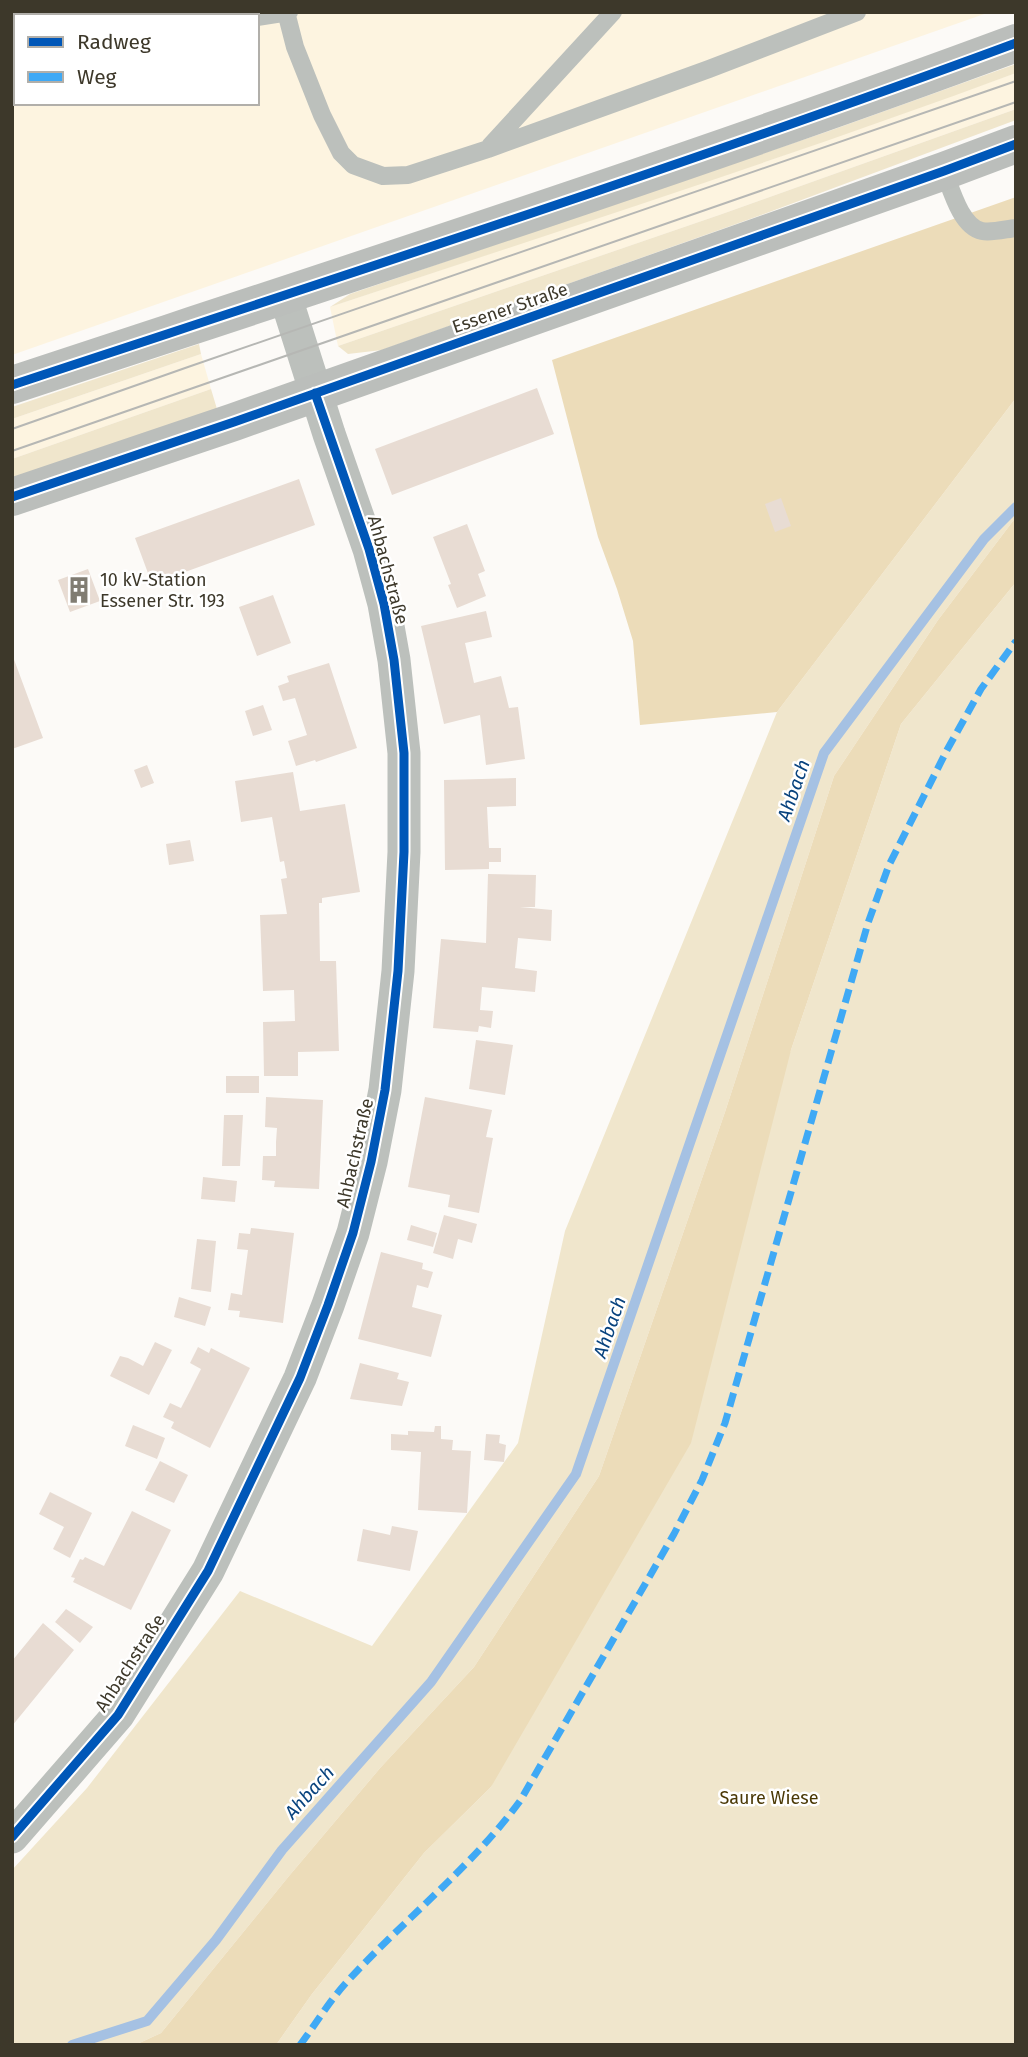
<svg xmlns="http://www.w3.org/2000/svg" width="1028" height="2057" viewBox="0 0 1028 2057" font-family="'Fira Sans',sans-serif">
	<rect width="100%" height="100%" fill="#fcfaf7"/>
	<!-- built -->
	<path fill="#fdf4e0" fill-rule="evenodd" d="M12 12H990L12 355ZM16 16H257V103H16Z
		M1016 73V109L722 214 338 346 330 307 776 158Z
		M201 354 211 389 12 459V419Z"/>
	<!-- green -->
	<path fill="#f0e6cc" d="M1016 64V73C789 157 559 231 330 307L350 294 829 131Z
		M1016 109V120L753 218 382 350 348 354 338 346 722 214Z
		M199 344 201 354 12 419V407Z
		M211 389 217 409 12 479V459Z
		M1016 398V517L938 620 834 776 725 1112 599 1476 474 1667 381 1767 289 1876 161 2033 135 2045H12V1870L87 1788 240 1591 372 1646 518 1443 565 1231 777 712Z
		M1016 582V2045H276L312 1994 424 1853 491 1787 791 1050 901 724Z"/>
	<!-- forest -->
	<path fill="#ecdcb9" d="M1016 197V398L777 712 640 725 633 641 617 589 598 537 552 360Z
		M1016 517V582L901 724 791 1050 691 1443 491 1787 424 1853 312 1994 276 2045H135L161 2033 289 1876 381 1767 474 1667 599 1476 725 1112 834 776 938 620Z"/>
	<g fill="none" stroke-linecap="round" stroke-linejoin="round">
		<!-- stream -->
		<path stroke="#a5c1e3" stroke-width="10" d="M72 2045 147 2021 216 1940 282 1850 431 1682 576 1474 824 753 984 539 1016 507"/>
	</g>
	<!-- building -->
	<path fill="#e8dcd3" d="M537 388 554 434 392 495 375 449Z
		M299 479 315 525 152 584 135 538Z
		M781 498 791 526 775 532 765 504Z
		M467 524 485 571 478 574 486 596 457 608 448 585 451 584 433 537Z
		M88 569 100 601 70 612 58 580Z
		M273 595 291 643 257 656 239 607Z
		M486 611 492 637 465 643 474 683 501 676 509 708 518 707 525 759 486 765 480 715 444 724 421 626Z
		M12 654 43 738 12 749Z
		M329 663 357 748 316 762 315 760 296 766 288 741 307 735 295 698 283 701 278 686 289 682 287 676Z
		M263 705 272 730 253 736 245 711Z
		M147 765 154 783 141 788 134 770Z
		M293 772 300 811 345 804 360 892 322 898V903H319L320 961H336L339 1051 298 1052V1076H264L263 1022 295 1021 294 990 263 991 260 915 287 914 281 879 287 878 284 861 280 862 272 817 241 822 235 781Z
		M516 778V806L487 807 489 848H501V862H489V869L445 870 444 780Z
		M190 840 194 861 169 865 166 844Z
		M488 874 536 875 535 907H520L552 910 551 941 518 938 515 968 537 971 535 992 482 987 480 1010 493 1011 491 1028 479 1026 478 1032 433 1028 441 939 486 943Z
		M476 1040 513 1045 505 1095 469 1089Z
		M226 1076H259V1093H226Z
		M266 1097 323 1100 319 1189 274 1187 275 1181 262 1180 263 1156H276V1142L277 1128 265 1127Z
		M425 1097 492 1110 486 1137 493 1138 479 1213 448 1207 450 1195 408 1187Z
		M224 1115H243L240 1166H222Z
		M203 1177 237 1181 235 1202 201 1199Z
		M444 1215 477 1224 472 1243 458 1239 453 1259 433 1253Z
		M411 1225 437 1233 433 1247 407 1240Z
		M251 1228 294 1233 283 1323 239 1317 240 1311 228 1310 231 1293 242 1295 245 1272 248 1250 237 1249 239 1233 250 1234Z
		M197 1239 216 1241 211 1292 191 1289Z
		M381 1252 423 1263 422 1269 433 1272 428 1288 417 1285 412 1307 442 1315 431 1357 358 1339Z
		M179 1297 211 1307 205 1326 174 1317Z
		M155 1342 172 1350 149 1395 110 1376 120 1356 128 1358 143 1366Z
		M198 1347 209 1353 211 1348 250 1368 210 1448 171 1428 174 1422 163 1417 170 1403 181 1408 191 1389 201 1369 190 1363Z
		M360 1363 399 1373 397 1379 409 1382 402 1406 350 1399Z
		M133 1425 165 1438 157 1459 125 1446Z
		M435 1426H441V1439L453 1440 452 1450 471 1451 467 1513 418 1510 421 1452 391 1450V1434L408 1435V1431L434 1432Z
		M486 1434 500 1435 499 1443 506 1445 504 1462 484 1460Z
		M160 1461 188 1475 174 1503 145 1490Z
		M50 1492 92 1513 70 1558 53 1549 64 1527 39 1514Z
		M132 1511 171 1530 131 1610 73 1582 75 1578 71 1577 80 1559 83 1560 85 1557 104 1566Z
		M392 1526 418 1531 410 1571 357 1561 363 1529 390 1535Z
		M66 1609 93 1627 80 1643 55 1622Z
		M43 1623 74 1650 12 1726V1661Z"/>
	<g fill="none" stroke-linecap="round" stroke-linejoin="round">
		<!-- lane -->
		<path stroke="#bcc0bc" stroke-width="18" d="M286 12 295 47 322 115 341 153 353 165 383 176 408 175 488 149 709 69 857 12
			M119 16 127 12
			M257 17 289 12
			M12 59 16 58
			M490 146 613 12
			M944 171C951 189 961 227 982 231 992 233 1006 229 1016 228"/>
		<!-- street -->
		<path stroke="#bcc0bc" stroke-width="33" d="M12 1837 118 1715 208 1571 300 1378 328 1305 353 1233 371 1162 385 1090 398 971 404 852V753L394 660 384 604 369 549 329 434 285 295"/>
		<!-- secondary -->
		<path stroke="#bbbebb" stroke-width="38" d="M12 385C348 274 684 166 1016 43
			M12 497 234 422 944 171 1016 144"/>
		<!-- tram -->
		<path stroke="#b6b7b4" stroke-width="2" d="M12 429 188 367 1016 81
			M12 451 1016 102"/>
		<!-- quiet -->
		<path stroke="#3fa9f5" stroke-width="7" stroke-dasharray="14 7" stroke-linecap="butt" d="M300 2045C315 2025 328 2003 345 1984 402 1921 470 1869 520 1801L674 1534 702 1480 725 1423 868 923 889 865 947 750 981 689 1016 641"/>
		<defs>
			<path id="cycleway" d="M12 385C348 274 684 166 1016 43
				M12 497 234 422 944 171 1016 144
				M12 1837 118 1715 208 1571 300 1378 328 1305 353 1233 371 1162 385 1090 398 971 404 852V753L394 660 384 604 369 549 315 393"/>
		</defs>
		<!-- cycleway casing -->
		<use href="#cycleway" stroke="#fff" stroke-width="13"/>
		<!-- cycleway -->
		<use href="#cycleway" stroke="#0057b8" stroke-width="9"/>
	</g>
	<!-- icons -->
	<defs>
		<symbol id="building-bare" viewBox="-9 -9 18 18"><path d="M-4-6H4V6H1V3H-1V6H-4ZM-2.5-4.3h1.7v1.8h-1.7ZM.8-4.3h1.7v1.8H.8ZM-2.5-1h1.7V.8h-1.7ZM.8-1h1.7V.8H.8Z" fill="#807c72" stroke="#fff" stroke-width="2.5" paint-order="stroke"/></symbol>
	</defs>
	<g fill-rule="evenodd">
		<use href="#building-bare" x="60" y="571" width="38" height="38"/>
	</g>
	<g text-anchor="middle" stroke-width="5" stroke-linejoin="round" paint-order="stroke">
		<!-- street labels -->
		<g font-size="18" fill="#3d382a" stroke="#fff">
			<text transform="translate(510 308) rotate(-19)" y="6">Essener Straße</text>
			<text transform="translate(388 570) rotate(75)" y="6">Ahbachstraße</text>
			<text transform="translate(355 1153) rotate(-77)" y="6">Ahbachstraße</text>
			<text transform="translate(130 1663) rotate(-57)" y="6">Ahbachstraße</text>
		</g>
		<!-- poi labels -->
		<g font-size="18" fill="#3d382a" stroke="#fff" text-anchor="start">
			<text x="100" y="586">10 kV-Station<tspan x="100" dy="21">Essener Str. 193</tspan></text>
		</g>
		<!-- park labels -->
		<g font-size="18" fill="#4a3805" stroke="#fff">
			<text x="769" y="1804">Saure Wiese</text>
		</g>
		<!-- water labels -->
		<g font-size="19" font-style="italic" fill="#08437e" stroke="#fff">
			<text transform="translate(793 790) rotate(-71)" y="7">Ahbach</text>
			<text transform="translate(609 1327) rotate(-71)" y="7">Ahbach</text>
			<text transform="translate(309 1792) rotate(-48)" y="7">Ahbach</text>
		</g>
	</g>
	<!-- border -->
	<rect width="1028" height="2057" fill="none" stroke="#3d382a" stroke-width="28"/>
	<!-- legend -->
	<rect x="14" y="14" width="245" height="91" fill="#ffffff" stroke="#b1afaa" stroke-width="2"/>
	<rect x="28" y="37" width="35" height="10" fill="#0057b8" stroke="#b1afaa" stroke-width="2"/>
	<text x="77" y="49" font-size="21" fill="#3d382a">Radweg</text>
	<rect x="28" y="72" width="35" height="10" fill="#3fa9f5" stroke="#b1afaa" stroke-width="2"/>
	<text x="77" y="84" font-size="21" fill="#3d382a">Weg</text>
</svg>
